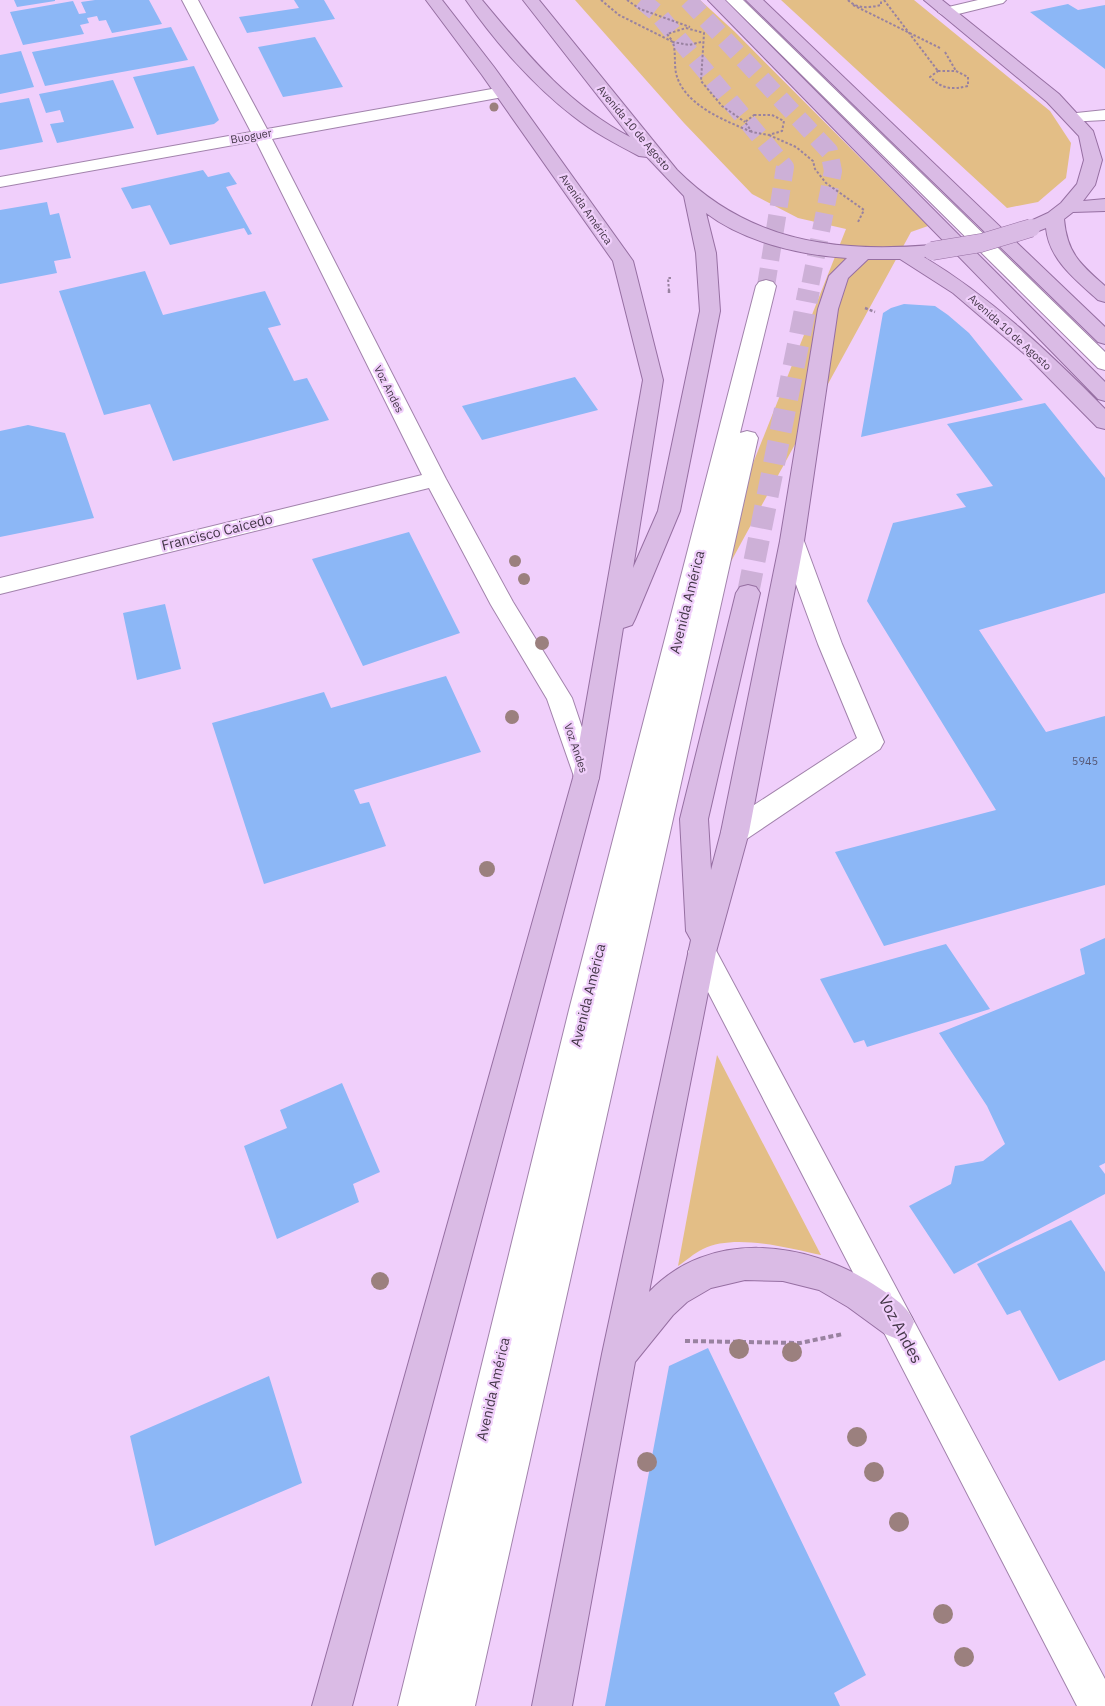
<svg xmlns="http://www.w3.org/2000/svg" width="1105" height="1706" viewBox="0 0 1105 1706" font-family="'IBM Plex Sans',sans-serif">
	<rect width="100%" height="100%" fill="#f0cffb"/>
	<!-- green -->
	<path fill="#e3be86" d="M575 0H700L735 32 928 226 911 232 669 675 846 229 798 218 752 194 684 123Z
		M781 0H914L1050 111 1071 143 1066 178 1038 202 1007 208Z
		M717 1055 821 1255C789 1248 734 1233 703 1249 694 1253 686 1261 678 1266Z"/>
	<!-- building -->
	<path fill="#8cb7f6" d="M14 0H55V1L17 7Z
		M95 0H149L162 24 112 33 106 20 99 21 97 16 87 18 89 23 80 25 84 34 23 45 10 12 73 1 79 14 86 13 81 2Z
		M294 0H324L335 19 247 33 239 17 299 8Z
		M1068 4 1078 10 1105 5V69L1030 12Z
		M171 27 188 60 45 86 32 52Z
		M315 37 343 87 283 97 258 47Z
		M21 51 34 87 0 94V55Z
		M194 66 219 120 214 124 157 135 133 77Z
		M113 80 134 128 57 143 50 124 64 122 60 110 46 113 39 94Z
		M29 98 43 142 0 150V103Z
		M203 170 208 177 229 172 237 184 226 187 252 234 248 235 244 228 170 245 150 205 132 209 121 188Z
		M47 202 50 215 59 213 71 258 54 261 57 273 0 284V210Z
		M145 271 163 315 265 291 281 325 268 328 294 381 307 378 329 420 173 461 150 404 104 415 59 291Z
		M904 304 935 306 948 315 969 333 1023 400 861 437 883 313 891 308Z
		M575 377 598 410 482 440 462 406Z
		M1045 403 1105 478V593L979 630 1046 732 1105 716V885L884 946 835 852 996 810 867 601 893 523 966 507 956 494 993 486 947 424Z
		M28 425 65 433 94 518 0 537V431Z
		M409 532 460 633 363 666 312 559Z
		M165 604 181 669 137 680 123 613Z
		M446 676 481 752 354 790 360 804 369 802 386 846 264 884 212 723 324 692 331 708Z
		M1105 938V1163L1099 1166 1105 1174V1194L954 1274 909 1206 951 1184 955 1166 983 1161 1005 1144 987 1106 939 1033 1085 974 1080 949Z
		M946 944 990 1009 867 1047 864 1040 854 1043 820 979Z
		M342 1083 380 1172 353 1184 359 1202 277 1239 244 1146 287 1128 280 1110Z
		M1071 1220 1105 1272V1360L1059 1381 1020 1310 1007 1315 977 1264Z
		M708 1348 866 1675 834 1693 840 1706H605L669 1366Z
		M269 1376 302 1483 155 1546 130 1436Z"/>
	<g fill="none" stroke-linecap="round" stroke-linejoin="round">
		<!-- minor-tunnel -->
		<path stroke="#cdb0d7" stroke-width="18" stroke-dasharray="18 9" stroke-linecap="butt" d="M641 0 658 14 785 167 766 286"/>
		<!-- major-tunnel-far1 -->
		<path stroke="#cdb0d7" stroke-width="18" stroke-dasharray="18 9" stroke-linecap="butt" d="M688 0 829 151 833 171 809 291"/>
		<!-- major-tunnel -->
		<path stroke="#cdb0d7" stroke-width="22" stroke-dasharray="22 11" stroke-linecap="butt" d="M748 593 809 290"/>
		<defs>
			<path id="minor" d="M182 0H198L267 129 503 87 509 88 511 92 509 96 503 97 272 139 446 479 513 602 572 698 599 778 595 785 586 788 577 785 547 699 491 605 429 488 0 594V578L422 475 256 141 0 187V177L251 132Z
				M726 0H743L1105 352V370L1098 368Z
				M978 0H1006L1003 3 946 17 938 12 940 9Z
				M1105 110V120L1067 122 1064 118 1067 114Z
				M766 280 773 282 776 286 740 433 747 431 755 433 758 438 475 1706H398L569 1010 756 286 759 282Z
				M792 533 800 535 804 541 842 644 884 742 880 749 745 840 735 843 725 840 721 832 725 824 857 738 818 644 780 541 784 535Z
				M702 940 712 943 1105 1679V1706H1077L692 961 688 952 692 943Z"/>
			<path id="major" d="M426 0H442L494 67 633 261 663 380 633 568 658 511 700 311 696 253 684 196 647 157 639 156C616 144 593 132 573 116 534 86 494 41 466 0H482C528 55 566 103 630 137L523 0H539L677 170C749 242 835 253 932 245L939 247 942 251 939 255 924 257C992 298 1050 353 1105 409V429L1097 427 1028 357 953 293 900 259H868L848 278 838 309 804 541 749 832 716 952 649 1292C709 1229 805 1240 873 1284 889 1295 907 1304 914 1322L909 1334 897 1339 885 1334 848 1307 819 1290 783 1281 745 1280 711 1288 687 1302 673 1315 635 1362 572 1706H532L602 1354 691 940 686 931 680 819 736 593 740 587 748 585 756 587 760 593 708 819 711 870 721 832 780 541 818 309 829 276 847 258C800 255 744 242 706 213L716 253 720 311 680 511 635 619 632 625 623 628 599 778 352 1706H312L573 778 643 380 613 261 482 75Z
				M708 0H725L1105 382V401L1098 399Z
				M746 0H763L1105 327V344L1098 342Z
				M924 0H942L1059 94 1093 131 1102 160 1095 185 1083 201 1105 199V211L1073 212 1064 219C1067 253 1080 264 1105 286V302L1098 300C1076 280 1049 260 1046 228L1031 234 1024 232 1022 228 1024 224 1048 213 1061 203 1077 184 1084 160 1079 136 1047 102Z"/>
		</defs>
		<!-- minor casing -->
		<use href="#minor" stroke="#a283ac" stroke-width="2"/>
		<!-- major casing -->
		<use href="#major" stroke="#966fa2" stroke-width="2"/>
		<!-- path-far2 -->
		<path stroke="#9982a0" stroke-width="2" stroke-dasharray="2.5 2" stroke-linecap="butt" d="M601 0 619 15 673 42C676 53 674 63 676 73 683 105 726 121 752 132
			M627 0 640 9 690 27
			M848 0C857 9 869 8 881 5V0
			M884 0 938 71
			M853 5 940 48
			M701 42 689 45 673 42 667 34 686 28 704 33 701 81 722 106 745 122
			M945 52 956 71
			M938 71H956L968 77V86C952 90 942 89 930 77Z
			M754 115H772L784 121 782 131 769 135 752 132 745 122Z
			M769 135 796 147 813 161 815 169 826 183 864 210 858 222
			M669 291 668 278H672"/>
		<!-- path-far1 -->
		<path stroke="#9982a0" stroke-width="2.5" stroke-dasharray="3 2" stroke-linecap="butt" d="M669 290V295
			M865 308 875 312"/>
		<!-- path -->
		<path stroke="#9982a0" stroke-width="4" stroke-dasharray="5 3" stroke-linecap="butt" d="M685 1341 800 1343 843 1334"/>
		<!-- minor -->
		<use href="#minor" fill="#fff" fill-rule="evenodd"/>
		<!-- major -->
		<use href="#major" fill="#dabbe5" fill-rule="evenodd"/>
		<defs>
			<path id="major-bridge" d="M932 251 981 243 1031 228"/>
		</defs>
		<!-- major-bridge casing -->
		<use href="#major-bridge" stroke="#966fa2" stroke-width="19" stroke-linecap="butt"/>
		<!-- major-bridge -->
		<use href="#major-bridge" stroke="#dabbe5" stroke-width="18"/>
	</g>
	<!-- trees -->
	<g fill="#9b807e">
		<circle cx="494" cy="107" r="4.5"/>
		<circle cx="515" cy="561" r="6"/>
		<circle cx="524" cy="579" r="6"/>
		<circle cx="542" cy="643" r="7"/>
		<circle cx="512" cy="717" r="7"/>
		<circle cx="487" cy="869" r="8"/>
		<circle cx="380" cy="1281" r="9"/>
		<circle cx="739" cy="1349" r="10"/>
		<circle cx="792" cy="1352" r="10"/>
		<circle cx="857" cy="1437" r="10"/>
		<circle cx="647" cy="1462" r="10"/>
		<circle cx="874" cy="1472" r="10"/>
		<circle cx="899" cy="1522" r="10"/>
		<circle cx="943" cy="1614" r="10"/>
		<circle cx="964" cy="1657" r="10"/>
	</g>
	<g text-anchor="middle" stroke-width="4.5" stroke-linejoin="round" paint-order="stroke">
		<!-- far-street labels -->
		<g font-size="11" fill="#433647" stroke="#f0cffb">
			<text transform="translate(634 128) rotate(50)" y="4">Avenida 10 de Agosto</text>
			<text transform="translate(251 136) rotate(-10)" y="4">Buoguer</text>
			<text transform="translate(586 209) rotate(55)" y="4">Avenida América</text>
			<text transform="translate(1010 332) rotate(42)" y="4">Avenida 10 de Agosto</text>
			<text transform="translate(389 389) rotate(63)" y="4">Voz Andes</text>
			<text transform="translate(576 748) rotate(71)" y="4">Voz Andes</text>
		</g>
		<!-- number labels -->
		<g font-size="11" fill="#555673">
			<text x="1085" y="765">5945</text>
		</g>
		<!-- street labels -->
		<g font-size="14" fill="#433647" stroke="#f0cffb">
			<text transform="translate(217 532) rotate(-14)" y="5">Francisco Caicedo</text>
			<text transform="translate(687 602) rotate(-76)" y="5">Avenida América</text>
			<text transform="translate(588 995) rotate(-76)" y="5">Avenida América</text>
			<text transform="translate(493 1389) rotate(-77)" y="5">Avenida América</text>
		</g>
		<!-- near-street labels -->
		<g font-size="16" fill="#433647" stroke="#f0cffb">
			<text transform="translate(901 1329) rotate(62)" y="6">Voz Andes</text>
		</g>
	</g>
</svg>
